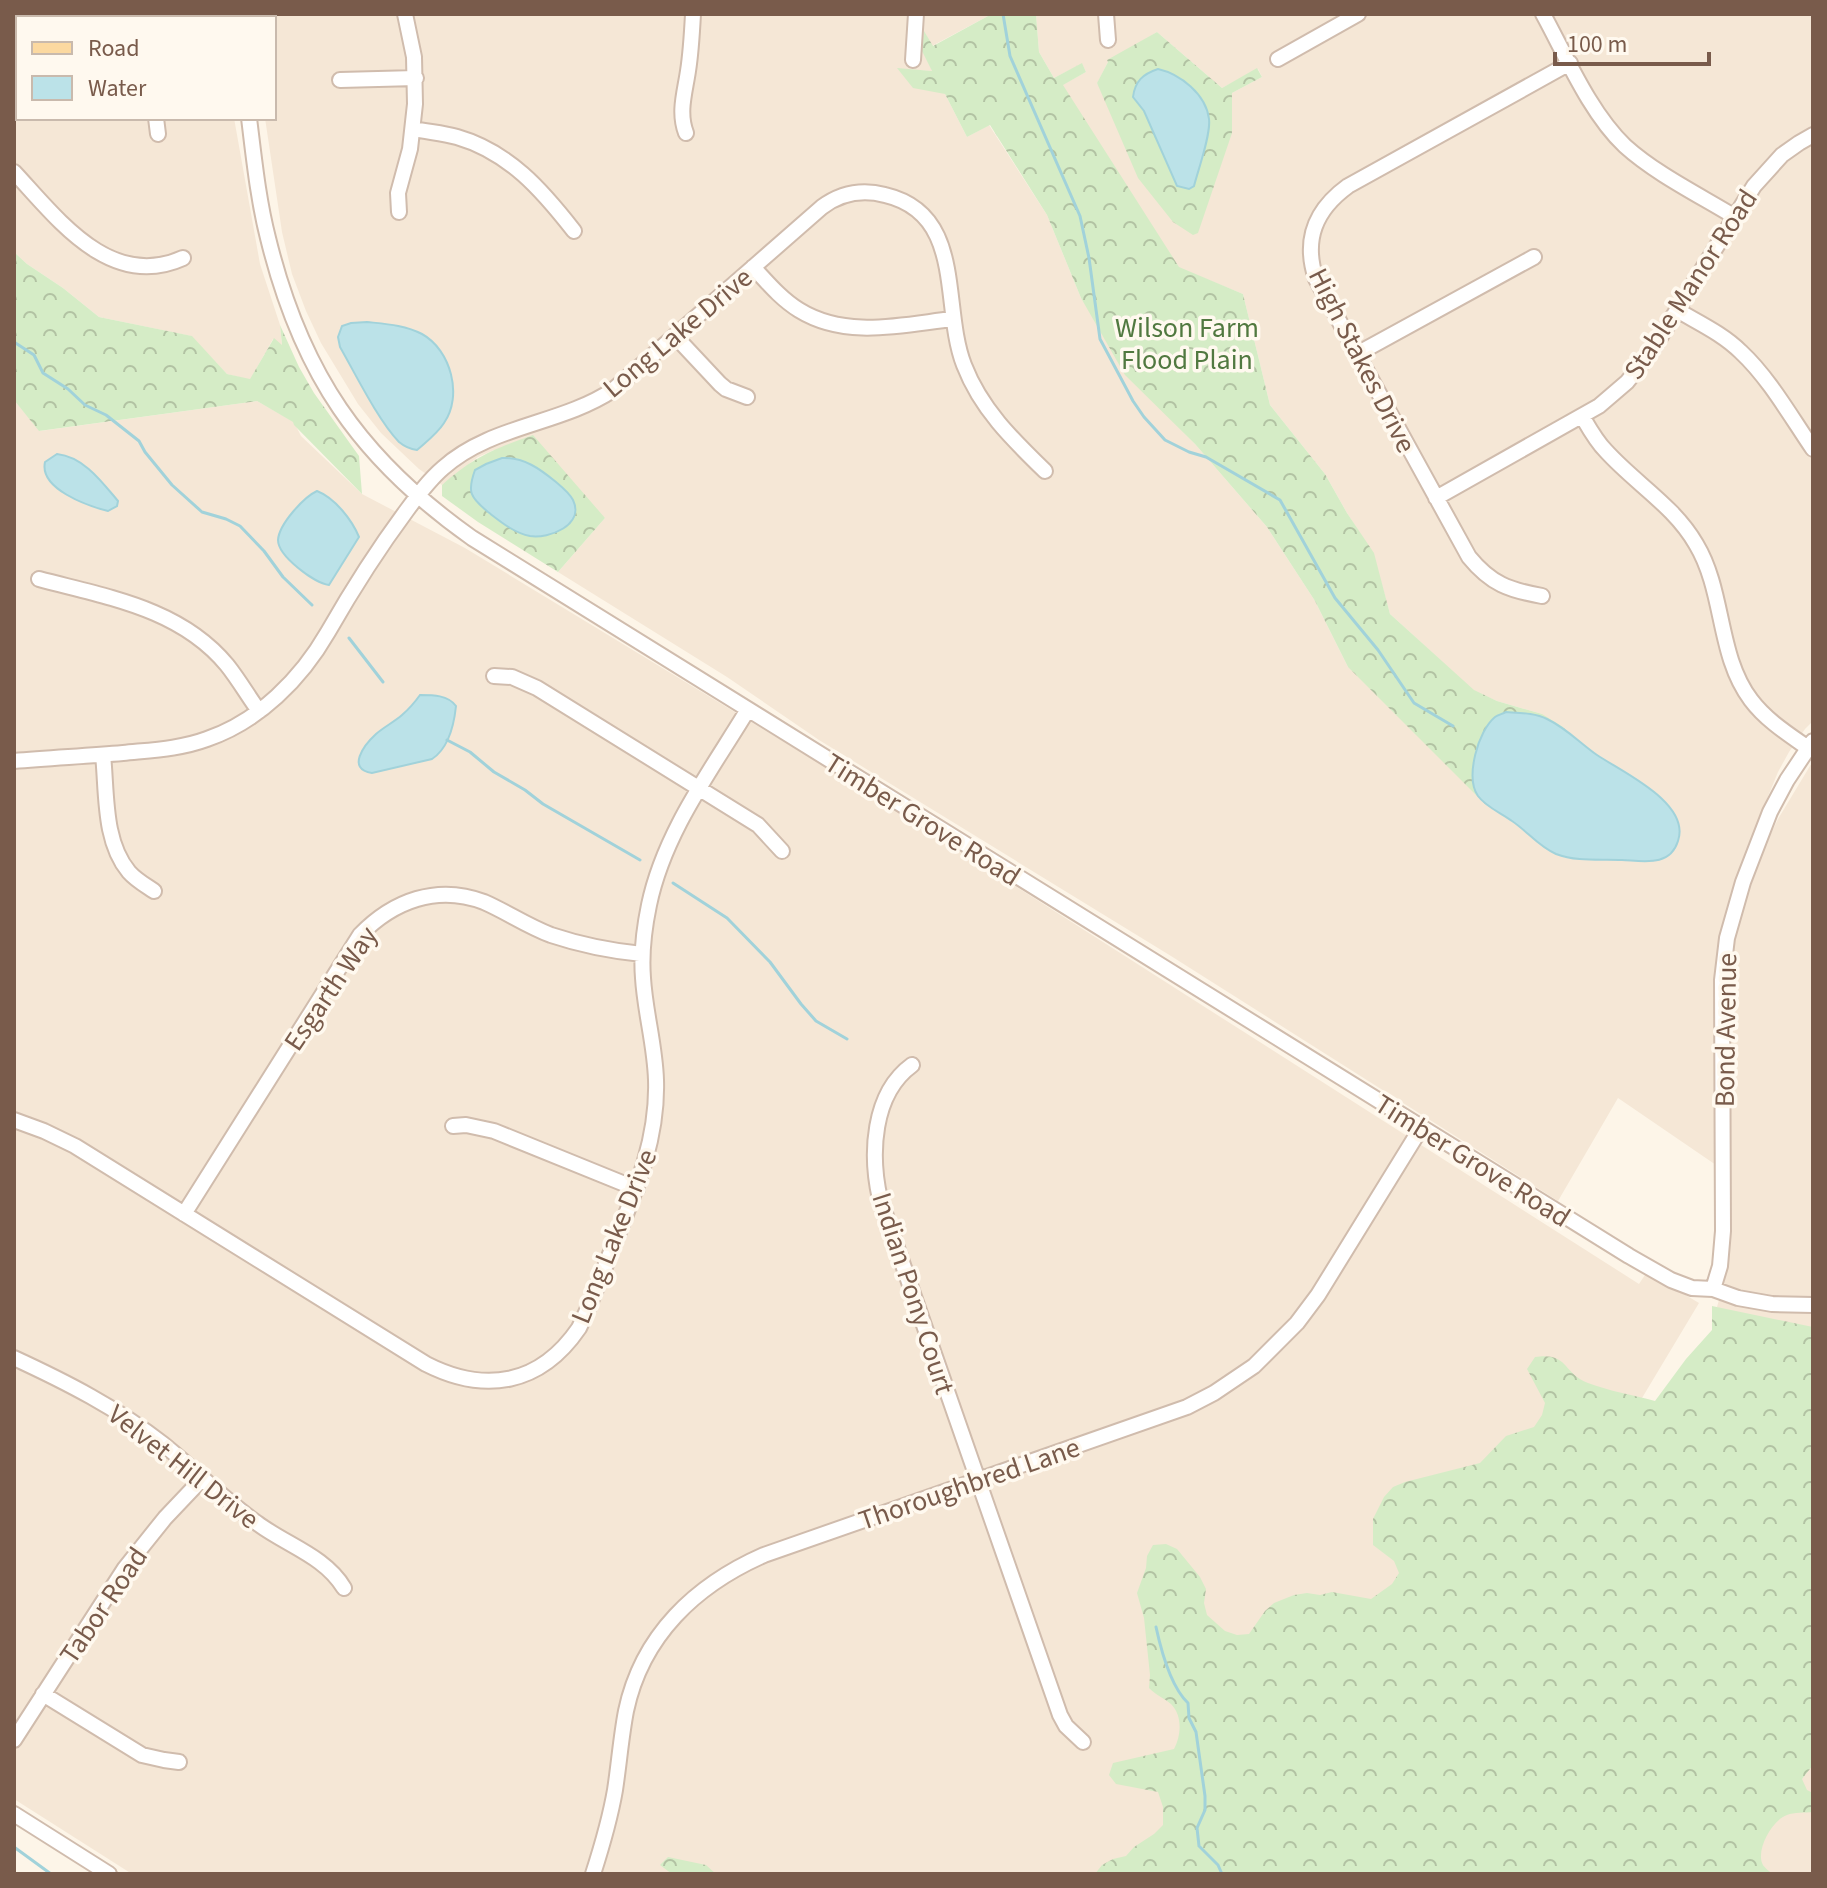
<svg xmlns="http://www.w3.org/2000/svg" width="1827" height="1888" viewBox="0 0 1827 1888" font-family="'Source Sans 3',sans-serif">
	<defs>
		<pattern id="forest-crowns" width="20" height="18" patternUnits="userSpaceOnUse" patternTransform="scale(2)"><rect width="20" height="18" fill="#d5ecc6"/><path d="M2 6a3 3 0 1 1 6 0M12 15a3 3 0 1 1 6 0" fill="none" stroke="#b2c2a3"/></pattern>
	</defs>
	<rect width="100%" height="100%" fill="#fdf5e8"/>
	<!-- residential -->
	<path fill="#f5e7d6" fill-rule="evenodd" d="M14 14H215L216 18H18V118H234L260 264 280 325 282 346 273 339 250 380 227 374 191 336 99 317 63 288 27 264 14 252Z
		M251 14H988V16L932 46 925 33 932 71 898 69 945 94 967 137 989 125 1047 215 1081 298 1164 412 1195 444 1267 527 1315 601 1348 667 1542 714 1497 701 1474 691 1390 614 1373 553 1347 513 1325 474 1270 405 1243 294 1179 268 1062 85 1086 72 1082 64 1054 78 1039 52 1036 14H1813V721L1805 729 1789 752 1778 772 1747 848 1721 936 1716 1165 1618 1098 1558 1201 1171 956 819 740 727 677 558 572 605 518 494 450 478 457 442 485 419 469 381 433 358 404 321 343 306 311 292 274 282 232 265 118H274V18H250ZM1157 32 1222 88 1258 69 1262 77 1232 93V133L1097 84 1108 62Z
		M14 400 40 431 257 401 294 422 301 436 362 494 465 548 896 810 1639 1284 1647 1272 1699 1303 1597 1473 1280 1874H132L14 1799Z
		M1813 761V1366L1717 1307 1728 1268 1731 1232 1730 982 1734 939 1750 884 1761 853 1778 819Z
		M1813 1690V1874H1694Z"/>
	<!-- forest -->
	<path fill="url(#forest-crowns)" d="M988 14H1036L1039 52 1054 78 1082 63 1086 72 1063 85 1179 267 1243 294 1270 405 1325 474 1347 513 1374 553 1390 614 1474 690 1497 701 1542 714 1563 727 1581 747 1540 830 1485 804 1348 667 1315 601 1267 527 1195 444 1125 375 1081 298 1047 215 990 125 967 137 945 94 913 88 897 68 932 71 922 51 924 31 933 46 988 16Z
		M1157 32 1222 88 1257 68 1262 77 1232 93V133L1198 233 1193 235 1173 222 1138 178 1097 83 1108 62 1107 60Z
		M14 252 27 264 63 288 99 317 192 336 227 374 250 379 274 338 282 345 280 325 299 367 314 393 359 456 362 494 294 425 293 422 257 401 39 431 14 400Z
		M533 435 605 518 558 572 478 522 442 496V485C473 457 494 449 533 435Z
		M1712 1306 1813 1327V1765L1802 1779 1807 1790 1813 1793V1812C1805 1813 1794 1812 1787 1815 1772 1820 1755 1851 1763 1865 1764 1867 1771 1873 1773 1874H1095L1102 1865 1113 1859 1126 1856 1134 1847 1154 1834 1163 1825V1807L1158 1792 1116 1784 1109 1775 1113 1763 1174 1749C1181 1736 1183 1716 1171 1704 1164 1698 1157 1696 1149 1688L1150 1675 1144 1618 1137 1593 1146 1568 1147 1556 1153 1545 1166 1544 1177 1549 1200 1577 1206 1589 1204 1603 1207 1615 1225 1631 1237 1635 1249 1634 1265 1611 1274 1603 1294 1595 1307 1593 1320 1595 1332 1592 1371 1599 1392 1584 1399 1573 1394 1561 1373 1545V1519L1384 1497 1393 1487 1405 1482 1480 1463 1506 1436 1534 1427 1542 1415 1545 1403 1527 1369 1535 1357C1569 1352 1562 1373 1588 1383 1609 1391 1633 1395 1655 1401L1686 1359 1712 1330Z
		M668 1857 706 1865 716 1874H672L660 1865Z"/>
	<!-- water -->
	<path fill="#bbe2e8" stroke="#a1d2da" stroke-width="2" d="M1158 69C1180 74 1206 94 1209 119 1211 135 1198 170 1194 186L1189 189 1177 186 1144 111 1133 97C1135 81 1143 74 1158 69Z
		M367 322C386 324 405 325 422 334 451 350 463 396 444 423 437 434 426 442 417 450 409 449 405 447 399 442 378 420 356 375 340 347L338 337 342 326 351 323Z
		M57 454C84 457 102 482 118 501L117 506 108 511C88 506 39 489 45 462Z
		M502 458C524 457 540 469 556 482 562 487 570 494 573 500 585 525 549 539 530 536 514 533 501 522 488 512 470 497 467 492 475 470L486 464Z
		M317 491C335 498 352 520 359 537L329 585C314 583 278 556 278 540 279 524 304 497 317 491Z
		M420 695C433 695 448 695 456 706 454 725 449 748 432 759L372 773C346 769 364 745 376 734 384 727 394 722 402 715 409 709 415 702 420 695Z
		M1506 712C1520 713 1535 713 1547 719 1566 728 1580 743 1597 755 1622 772 1691 803 1678 841 1670 867 1644 861 1622 860 1600 859 1577 862 1556 854 1539 847 1527 831 1512 821 1501 813 1486 807 1478 796 1465 777 1478 731 1495 717 1498 715 1502 714 1506 712Z"/>
	<g fill="none" stroke-linecap="round" stroke-linejoin="round">
		<!-- stream -->
		<path stroke="#a1d2da" stroke-width="3" d="M1003 14 1010 56 1080 216 1089 258 1100 339 1133 401 1144 417 1165 440 1189 452 1206 457 1280 500 1335 598 1378 650 1414 703 1453 726
			M14 342 34 355 43 373 68 389 85 405 106 415 139 441 145 452 172 485 202 512 226 519 240 526 264 551 283 577 312 605
			M349 638 383 682
			M447 740 470 752 494 772 525 790 543 804 640 860
			M673 883 727 918 770 962 801 1004 816 1021 847 1039
			M1156 1627C1161 1650 1171 1687 1188 1703L1189 1718 1196 1732 1205 1796V1810L1197 1828 1199 1846 1218 1865 1222 1874
			M14 1847 51 1874"/>
		<defs>
			<path id="minor" d="M232 14 233 18
				M1106 14 1108 40
				M1543 14C1566 56 1590 113 1625 146 1656 174 1699 195 1735 217
				M1278 59 1358 14
				M913 60 916 14
				M340 80 416 78
				M156 118 158 134
				M249 118C254 158 258 199 268 238 301 373 359 458 472 538L1629 1256 1671 1280 1692 1288 1713 1289 1738 1298 1772 1304 1813 1305
				M414 129C428 132 443 133 457 137 509 152 542 190 574 231
				M686 133C678 112 685 92 688 71 691 52 692 33 693 14
				M14 172C57 218 110 291 183 258
				M399 212 398 193 410 149 415 104 414 57 405 14
				M753 267C767 282 781 299 799 310 846 339 901 325 952 319
				M1677 310C1699 323 1723 334 1741 352 1769 378 1791 417 1813 449
				M675 336 720 384 726 389 747 397
				M1357 354 1534 257
				M1582 416C1589 428 1596 441 1606 451 1636 484 1674 506 1696 544 1725 592 1717 655 1751 700 1766 720 1788 734 1808 748
				M1436 498 1599 406 1627 382 1651 352 1754 186 1782 155 1799 143 1813 135
				M39 579C106 597 180 608 227 665 239 680 248 696 259 711
				M1542 596C1509 590 1491 584 1469 557L1316 279C1303 240 1315 210 1348 186L1570 63
				M494 676 512 677 537 688 758 825 782 851
				M103 755C107 792 103 841 129 872 136 880 145 885 154 891
				M14 761C50 758 87 756 123 753 152 750 180 749 207 739 259 721 301 679 328 632 352 590 378 549 407 510 418 495 429 480 443 468 491 425 560 425 613 390L822 207C841 193 862 189 885 195 966 214 941 306 964 365 981 409 1012 439 1045 471
				M912 1065C872 1094 870 1155 880 1199L1060 1715 1066 1726 1083 1742
				M14 1120 44 1131 75 1146 426 1364C485 1394 540 1385 579 1328 592 1301 603 1272 614 1244 636 1190 658 1139 656 1080 655 1045 645 1012 643 978 641 953 644 929 649 905 664 833 710 772 747 711
				M453 1126 466 1125 494 1131 637 1189
				M184 1214 360 935C393 901 437 884 484 902 507 912 527 926 551 935 581 945 611 951 642 954
				M1713 1289 1720 1266 1723 1231 1722 980 1727 938 1743 882 1770 812 1787 780 1813 741
				M14 1358C66 1382 117 1408 163 1444 195 1470 223 1499 257 1523 286 1545 325 1556 344 1588
				M43 1694 142 1755 164 1760 179 1762
				M14 1740 125 1568 165 1518 202 1479
				M14 1814 109 1874
				M593 1874C602 1846 610 1819 615 1790 619 1764 621 1737 626 1711 642 1635 696 1585 764 1555L1187 1407 1214 1393 1254 1366 1297 1323 1318 1295 1421 1128"/>
			<path id="major" d="M14 15 60 18
				M112 18 143 14"/>
		</defs>
		<!-- minor casing -->
		<use href="#minor" stroke="#d0bcad" stroke-width="18"/>
		<!-- major casing -->
		<use href="#major" stroke="#dcd4d0" stroke-width="22"/>
		<!-- minor -->
		<use href="#minor" stroke="#fff" stroke-width="14"/>
		<!-- major -->
		<use href="#major" stroke="#fcd9a0" stroke-width="18"/>
	</g>
	<g text-anchor="middle" stroke-width="7" stroke-linejoin="round" paint-order="stroke">
		<!-- street labels -->
		<g font-size="28" fill="#795b4b" stroke="#fff9ef">
			<text transform="translate(1690 284) rotate(-57)" y="10">Stable Manor Road</text>
			<text transform="translate(677 332) rotate(-40)" y="10">Long Lake Drive</text>
			<text transform="translate(1363 360) rotate(63)" y="10">High Stakes Drive</text>
			<text transform="translate(923 819) rotate(32)" y="10">Timber Grove Road</text>
			<text transform="translate(330 988) rotate(-56)" y="10">Esgarth Way</text>
			<text transform="translate(1725 1030) rotate(-89)" y="10">Bond Avenue</text>
			<text transform="translate(1473 1160) rotate(32)" y="10">Timber Grove Road</text>
			<text transform="translate(613 1236) rotate(-68)" y="10">Long Lake Drive</text>
			<text transform="translate(914 1293) rotate(72)" y="10">Indian Pony Court</text>
			<text transform="translate(184 1466) rotate(38)" y="10">Velvet Hill Drive</text>
			<text transform="translate(969 1483) rotate(-19)" y="10">Thoroughbred Lane</text>
			<text transform="translate(103 1605) rotate(-56)" y="10">Tabor Road</text>
		</g>
		<!-- park labels -->
		<g font-size="28" fill="#517940" stroke="#fff9ef">
			<text x="1187" y="337">Wilson Farm<tspan x="1187" dy="32">Flood Plain</tspan></text>
		</g>
	</g>
	<!-- border -->
	<rect width="1827" height="1888" fill="none" stroke="#795b4b" stroke-width="32"/>
	<!-- legend -->
	<rect x="16" y="16" width="260" height="104" fill="#fff9ef" stroke="#c9baad" stroke-width="2"/>
	<rect x="32" y="42" width="40" height="12" fill="#fcd9a0" stroke="#c9baad" stroke-width="2"/>
	<text x="88" y="56" font-size="24" fill="#795b4b">Road</text>
	<rect x="32" y="76" width="40" height="24" fill="#bbe2e8" stroke="#c9baad" stroke-width="2"/>
	<text x="88" y="96" font-size="24" fill="#795b4b">Water</text>
	<!-- scale -->
	<path d="M1555 52v12h154v-12" fill="none" stroke="#795b4b" stroke-width="4"/>
	<text x="1567" y="52" font-size="24" fill="#795b4b" stroke="#fff9ef" stroke-width="6" paint-order="stroke">100 m</text>
</svg>
